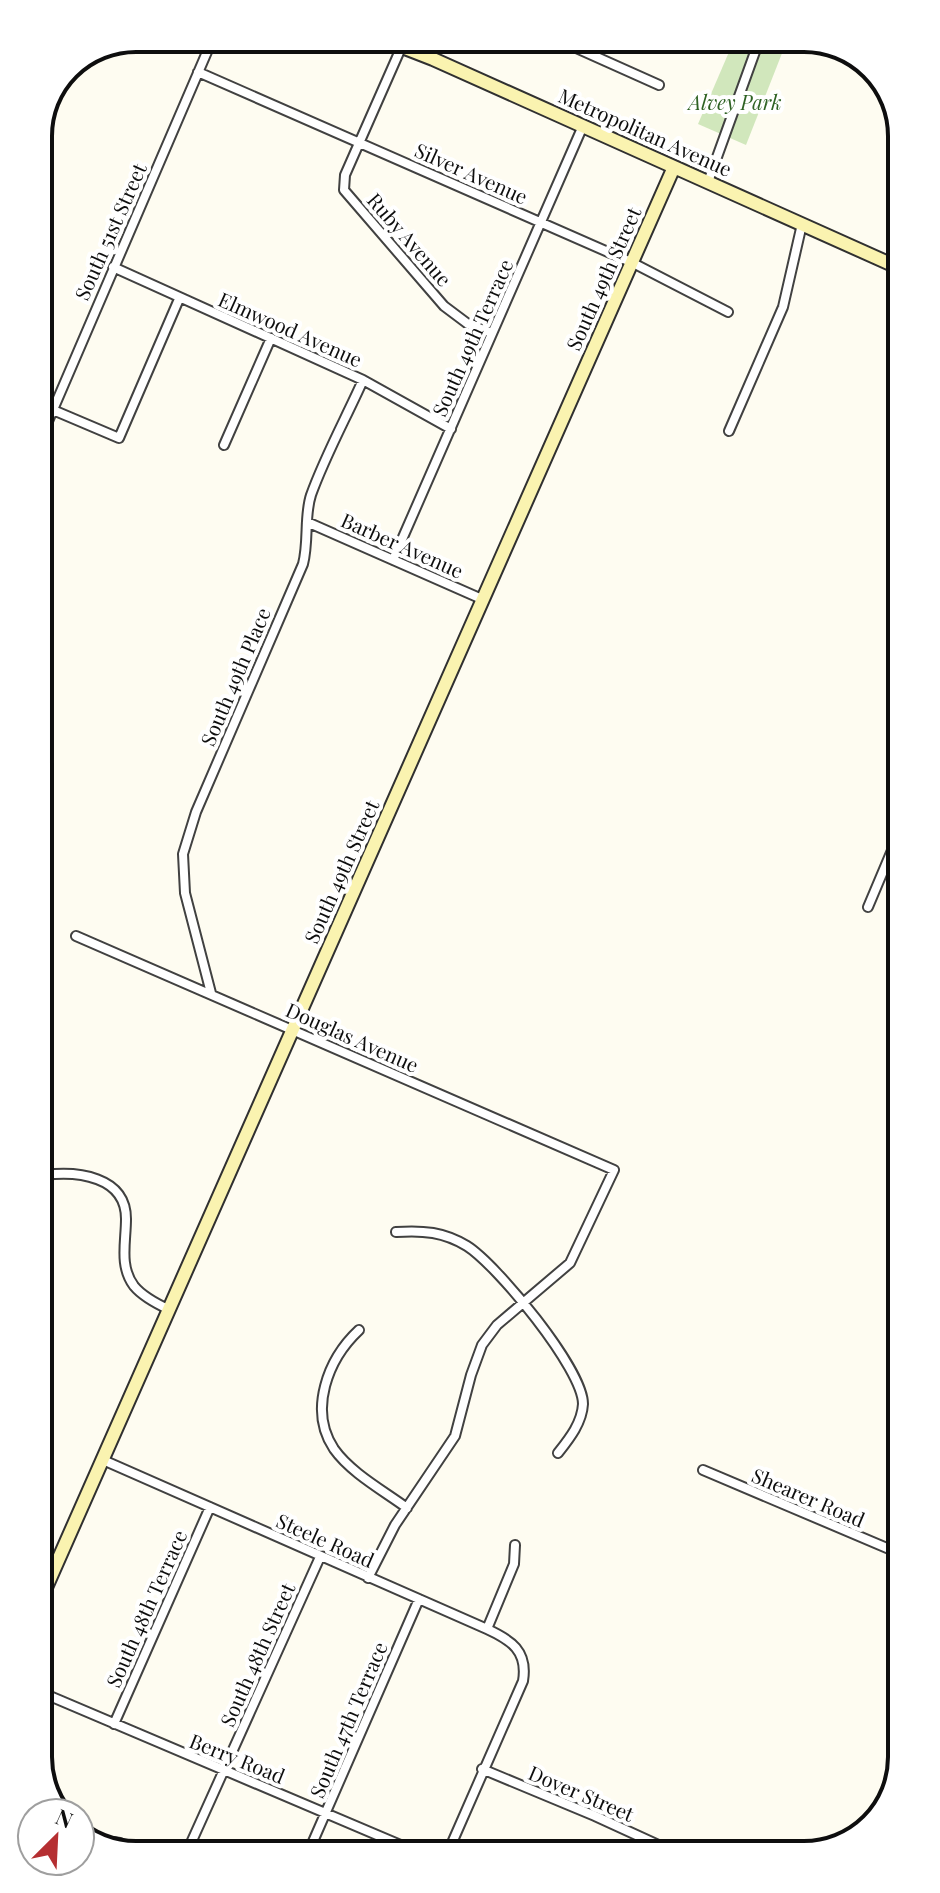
<svg xmlns="http://www.w3.org/2000/svg" width="940" height="1893" viewBox="0 0 940 1893" font-family="'Playfair Display',serif">
	<rect width="100%" height="100%" fill="#fefcf1"/>
	<!-- green -->
	<path fill="#d1e7bc" d="M735 38H788L746 145 698 124Z"/>
	<g fill="none" stroke-linecap="round" stroke-linejoin="round">
		<defs>
			<path id="street" d="M554 38 659 85
				M401 48 345 175 344 190 444 306 468 324 492 333
				M419 55 427 38
				M198 72 633 263 728 312
				M708 182 760 38
				M113 267 363 380 451 429
				M53 410 119 438 179 299
				M729 431 783 307 802 224
				M40 440 213 38
				M224 445 271 338
				M307 522 484 600
				M393 560 582 128
				M868 907 898 836
				M76 936 614 1170 570 1263 497 1325 482 1345 471 1375 455 1436 395 1525 368 1578
				M211 993 185 893 183 854 196 812 303 564C309 541 304 516 311 495 325 456 346 418 363 380
				M45 1175C77 1171 126 1176 126 1219 126 1242 119 1266 134 1286 143 1297 157 1304 170 1310
				M396 1232C423 1230 444 1232 467 1246 497 1265 583 1369 583 1404 582 1423 569 1439 558 1453
				M359 1330C328 1359 308 1410 334 1449 351 1473 384 1491 407 1508
				M103 1460 487 1629C511 1640 528 1651 523 1681L448 1852
				M703 1470 901 1554
				M487 1629 514 1564 515 1545
				M45 1694 417 1852
				M114 1724 210 1507
				M482 1769 595 1816 667 1849
				M108 1847 113 1842 120 1843 126 1854
				M308 1853 419 1599
				M186 1854 320 1557"/>
			<path id="secondary" d="M379 38 433 59 895 266
				M44 1592 674 167"/>
		</defs>
		<!-- street casing -->
		<use href="#street" stroke="#414141" stroke-width="12"/>
		<!-- secondary casing -->
		<use href="#secondary" stroke="#303030" stroke-width="16"/>
		<!-- street -->
		<use href="#street" stroke="#fff" stroke-width="8"/>
		<!-- secondary -->
		<use href="#secondary" stroke="#faf3b0" stroke-width="12"/>
	</g>
	<g text-anchor="middle" stroke-width="8" stroke-linejoin="round" paint-order="stroke">
		<!-- park labels -->
		<g font-size="20" font-style="italic" fill="#2e6223" stroke="#fff">
			<text x="735" y="110">Alvey Park</text>
		</g>
		<!-- street labels -->
		<g font-size="20" fill="#0e0e0e" stroke="#fff">
			<text transform="translate(645 133) rotate(24)" y="7">Metropolitan Avenue</text>
			<text transform="translate(471 174) rotate(24)" y="7">Silver Avenue</text>
			<text transform="translate(111 232) rotate(-66)" y="7">South 51st Street</text>
			<text transform="translate(409 240) rotate(49)" y="7">Ruby Avenue</text>
			<text transform="translate(604 279) rotate(-66)" y="7">South 49th Street</text>
			<text transform="translate(290 330) rotate(24)" y="7">Elmwood Avenue</text>
			<text transform="translate(473 338) rotate(-66)" y="7">South 49th Terrace</text>
			<text transform="translate(402 546) rotate(24)" y="7">Barber Avenue</text>
			<text transform="translate(236 677) rotate(-67)" y="7">South 49th Place</text>
			<text transform="translate(342 872) rotate(-66)" y="7">South 49th Street</text>
			<text transform="translate(352 1038) rotate(24)" y="7">Douglas Avenue</text>
			<text transform="translate(808 1498) rotate(23)" y="7">Shearer Road</text>
			<text transform="translate(325 1541) rotate(24)" y="7">Steele Road</text>
			<text transform="translate(147 1609) rotate(-66)" y="7">South 48th Terrace</text>
			<text transform="translate(258 1655) rotate(-66)" y="7">South 48th Street</text>
			<text transform="translate(349 1720) rotate(-67)" y="7">South 47th Terrace</text>
			<text transform="translate(237 1759) rotate(22)" y="7">Berry Road</text>
			<text transform="translate(581 1794) rotate(23)" y="7">Dover Street</text>
		</g>
	</g>
	<!-- crop -->
	<path d="M0 0H940V1893H0ZM136 52H804A84 84 0 0 1 888 136V1757A84 84 0 0 1 804 1841H136A84 84 0 0 1 52 1757V136A84 84 0 0 1 136 52Z" fill="#fff" fill-rule="evenodd"/>
	<path fill="none" stroke="#0e0e0e" stroke-width="4" d="M136 52H804A84 84 0 0 1 888 136V1757A84 84 0 0 1 804 1841H136A84 84 0 0 1 52 1757V136A84 84 0 0 1 136 52Z"/>
	<!-- north arrow -->
	<g transform="translate(56 1837) rotate(24)"><circle r="38" fill="#ffffff" stroke="#9f9f9f" stroke-width="2"/>
	<path d="M0-6L14 30L0 20L-14 30Z" fill="#b52f32"/>
	<text y="-12" font-size="22" font-weight="bold" text-anchor="middle" fill="#0e0e0e">N</text>
	</g>
</svg>
